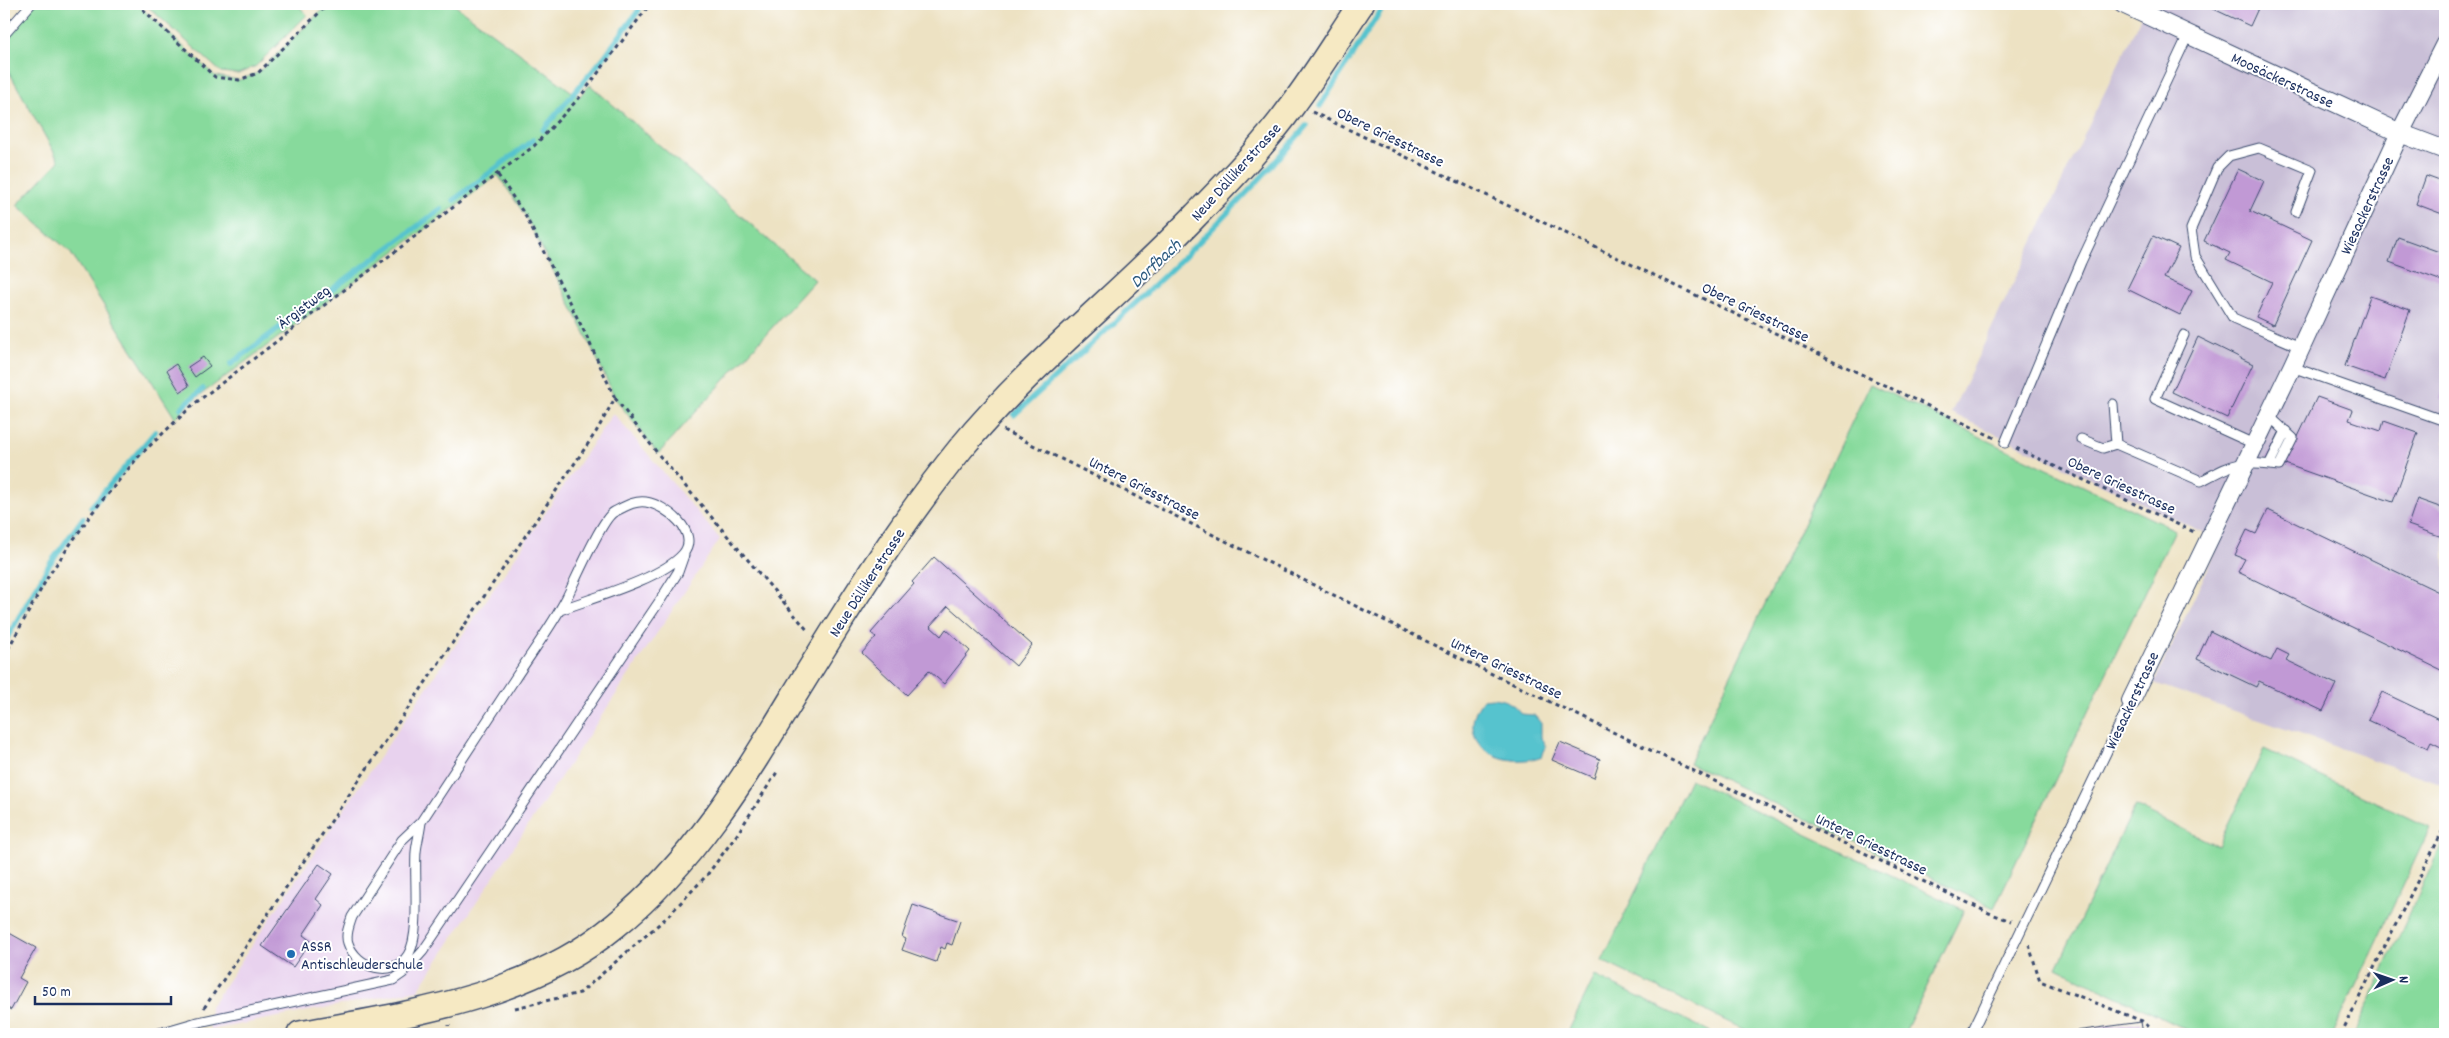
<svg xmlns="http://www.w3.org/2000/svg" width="2449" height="1038" viewBox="0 0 2449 1038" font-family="Dekko,sans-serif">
	<rect width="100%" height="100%" fill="#fff"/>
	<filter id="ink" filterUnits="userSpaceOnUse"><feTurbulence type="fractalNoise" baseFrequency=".02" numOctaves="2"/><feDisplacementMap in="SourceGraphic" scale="10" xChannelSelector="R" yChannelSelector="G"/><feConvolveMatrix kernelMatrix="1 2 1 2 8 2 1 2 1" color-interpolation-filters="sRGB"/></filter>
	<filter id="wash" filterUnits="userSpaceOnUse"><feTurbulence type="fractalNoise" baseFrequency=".0096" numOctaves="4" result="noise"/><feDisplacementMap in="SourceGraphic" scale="20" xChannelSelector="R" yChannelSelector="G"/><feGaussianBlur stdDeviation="1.12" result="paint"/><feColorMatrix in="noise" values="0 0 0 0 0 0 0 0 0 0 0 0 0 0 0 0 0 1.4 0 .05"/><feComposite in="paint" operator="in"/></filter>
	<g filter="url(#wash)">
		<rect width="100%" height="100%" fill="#ede2c3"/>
		<!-- built -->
		<path fill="#e8d2ee" d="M613 413 720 539 418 990 210 1030V1007Z"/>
		<!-- industrial -->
		<path fill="#c9bfd7" d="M2147 4H2445V785L2154 683 2221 541 1951 413Z"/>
		<!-- green -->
		<path fill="#87da9c" stroke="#51847d" d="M31 4H137L215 76 239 80 258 73 328 4H453L579 97 590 85 815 280 658 454 615 398 585 333 525 215 498 175 191 402 175 418 70 252 17 205 59 161 4 63V35Z
			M145 4H297L307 15 256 66 238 74 221 72Z
			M1870 384 2175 530 1994 908 1689 763Z
			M2264 749 2430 828 2333 1034H2196L2057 968 2135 806 2218 846Z
			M1690 779 1964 910 1904 1034H1753L1602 961Z
			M2445 837V1034H2354Z
			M1595 976 1715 1034H1567Z"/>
		<!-- water -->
		<path fill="#56c3ce" stroke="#387996" d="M1493 698C1506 700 1514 703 1521 714L1534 715 1541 723V738L1546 747 1542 756C1502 772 1451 742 1483 699Z"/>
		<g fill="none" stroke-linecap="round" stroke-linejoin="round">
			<!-- stream -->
			<path stroke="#56c3ce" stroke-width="5.5" d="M1320 106 1385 4
				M543 130 605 56 639 10
				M454 200 533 140
				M311 305 441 209
				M231 364 298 314
				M181 408 203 389
				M1014 415C1115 322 1219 231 1307 125
				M91 507 155 432
				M7 638 49 565 83 518"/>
		</g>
		<g id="blocks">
			<!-- building -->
			<path fill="#c199d5" d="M2203 4H2260L2250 26Z
				M2238 169 2264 181 2250 211 2312 240 2273 325 2256 317 2272 282 2226 260 2230 253 2204 241Z
				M2426 176 2445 183V215L2416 204Z
				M2153 236 2179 248 2164 278 2192 291 2180 315 2127 289Z
				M2398 237 2445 254V282L2389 262Z
				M2370 296 2410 310 2385 380 2345 366Z
				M2198 337 2253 364 2227 418 2172 392Z
				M203 357 210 366 195 377 188 367Z
				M176 364 189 386 180 392 167 370Z
				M2445 385V401L2440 399Z
				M2317 397 2353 410 2349 420 2381 431 2384 421 2418 433 2393 502 2285 464 2284 467 2267 458 2279 433 2296 441Z
				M2417 499 2445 509V538L2408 525Z
				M2268 510 2445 595V672L2238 572 2245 559 2235 555 2247 530 2256 534Z
				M934 557 1032 645 1016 666 948 606 930 626 941 636 946 629 970 651 944 684 929 671 907 695 862 653 876 637 871 633 914 584 912 582Z
				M2210 631 2271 661 2277 649 2289 655 2286 660 2336 684 2323 711 2259 681 2256 687 2197 659Z
				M2382 692 2443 721 2445 717V749L2431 742 2428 748 2368 720Z
				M1560 742 1600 759 1594 778 1552 760Z
				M319 864 333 874 316 899 323 905 303 935 311 941 293 967 262 946Z
				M913 905 960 921 952 945 947 943 945 949 941 947 936 962 902 950 906 939 902 937Z
				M4 930 36 948 19 978 26 982 11 1010 4 1006Z
				M2141 1022 2143 1034H2061V1033Z"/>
		</g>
	</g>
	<g filter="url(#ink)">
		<use href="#blocks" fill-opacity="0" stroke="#3a4a6d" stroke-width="1"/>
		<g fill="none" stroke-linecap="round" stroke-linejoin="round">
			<defs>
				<path id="lane" d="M4 35 31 4
					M2296 212 2312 170 2259 148 2229 156 2217 168 2191 229 2195 256 2233 318 2300 347
					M2184 335 2155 399 2254 444
					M2292 367 2445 421
					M2113 404 2116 444 2201 481C2237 462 2237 461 2279 466L2293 438 2268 415
					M2081 439 2103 448 2116 444
					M2005 443 2081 262 2188 35
					M2269 465 2286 431
					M421 822C420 832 417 842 416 852 414 877 421 935 408 955 393 979 356 968 348 943 345 935 349 926 352 917L402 840 421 822C452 774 483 727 514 680 532 652 552 626 567 597 575 581 602 518 614 512 624 507 635 500 646 502 666 505 701 533 683 554 661 579 592 598 560 610
					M399 966 414 961 423 951 661 599 678 572 684 555
					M156 1034 194 1023 393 980 403 973 408 964
					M1971 1034 2131 701"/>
				<path id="street" d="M2123 4 2400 133 2445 150
					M2131 701 2292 367 2400 133 2445 44"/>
				<path id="secondary" d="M300 1034C409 1014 528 998 616 925 695 861 746 775 798 689 849 606 900 523 961 448 1031 363 1120 295 1196 215 1229 181 1264 145 1292 106 1317 73 1338 38 1361 4"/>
			</defs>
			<!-- lane casing -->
			<use href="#lane" stroke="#3a4a6d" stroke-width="11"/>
			<!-- street casing -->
			<use href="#street" stroke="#3a4a6d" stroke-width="20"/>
			<!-- secondary casing -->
			<use href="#secondary" stroke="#3a4a6d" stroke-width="28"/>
			<!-- path -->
			<path stroke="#3a4a6d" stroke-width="3" stroke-dasharray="4 4" stroke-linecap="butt" d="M137 4 215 77 239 80 258 73 328 4
				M1312 112 1995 438
				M615 398 658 454 809 632
				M1003 430 1486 671 1989 913 2011 921
				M2016 448 2194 532
				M4 656 49 575 92 513 139 456 194 404 534 146 580 97 650 4
				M2029 945 2040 981 2142 1021 2158 1034
				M204 1008 596 432 615 398 585 333 525 215 498 175
				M515 1008 580 993 666 918 707 875 736 836 777 772
				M449 1034V1025
				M2341 1034 2445 826"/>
			<!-- lane -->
			<use href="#lane" stroke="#fff" stroke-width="9"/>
			<!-- street -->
			<use href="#street" stroke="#fff" stroke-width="18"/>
			<!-- secondary -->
			<use href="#secondary" stroke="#f6e9c3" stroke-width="25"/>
		</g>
	</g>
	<!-- markers -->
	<circle fill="#1f6fb2" stroke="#fff" stroke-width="2" cx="291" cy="954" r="5"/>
	<g text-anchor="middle" stroke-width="4" stroke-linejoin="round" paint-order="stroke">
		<!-- street labels -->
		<g font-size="16" fill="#1b2f5e" stroke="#fff">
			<text transform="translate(2283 79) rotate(25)" y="6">Moosäckerstrasse</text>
			<text transform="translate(1391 136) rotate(26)" y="6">Obere Griesstrasse</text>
			<text transform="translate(1235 171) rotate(-48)" y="6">Neue Dällikerstrasse</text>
			<text transform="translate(2366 205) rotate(-65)" y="6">Wiesackerstrasse</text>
			<text transform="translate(303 306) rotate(-37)" y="6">Ärgistweg</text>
			<text transform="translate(1756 311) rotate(26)" y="6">Obere Griesstrasse</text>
			<text transform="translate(2122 484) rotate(25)" y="6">Obere Griesstrasse</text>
			<text transform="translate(1145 487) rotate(27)" y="6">Untere Griesstrasse</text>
			<text transform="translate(866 582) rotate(-57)" y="6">Neue Dällikerstrasse</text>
			<text transform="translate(1507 667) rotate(26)" y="6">Untere Griesstrasse</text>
			<text transform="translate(2131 700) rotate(-65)" y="6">Wiesackerstrasse</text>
			<text transform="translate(1872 843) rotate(26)" y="6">Untere Griesstrasse</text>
		</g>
		<!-- poi labels -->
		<g font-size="16" fill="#1b2f5e" stroke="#fff" text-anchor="start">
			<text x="301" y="951">ASSR<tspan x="301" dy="18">Antischleuderschule</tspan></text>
		</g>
		<!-- water labels -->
		<g font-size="18" font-style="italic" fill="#2d5b80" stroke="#fff">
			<text transform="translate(1155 263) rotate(-43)" y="6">Dorfbach</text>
		</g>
	</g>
	<!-- margin -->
	<rect width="2449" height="1038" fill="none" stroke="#fff" stroke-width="20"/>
	<!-- north arrow -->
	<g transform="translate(2392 980) rotate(88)" stroke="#ffffff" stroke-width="4" paint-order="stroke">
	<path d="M0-4L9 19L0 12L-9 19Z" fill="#1b2f5e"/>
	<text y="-8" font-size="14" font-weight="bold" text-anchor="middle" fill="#1b2f5e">N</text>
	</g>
	<!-- scale -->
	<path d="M35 996v8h136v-8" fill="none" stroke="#1b2f5e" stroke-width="2.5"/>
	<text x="42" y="996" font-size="15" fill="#1b2f5e" stroke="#ffffff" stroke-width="4" paint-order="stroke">50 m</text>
</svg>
